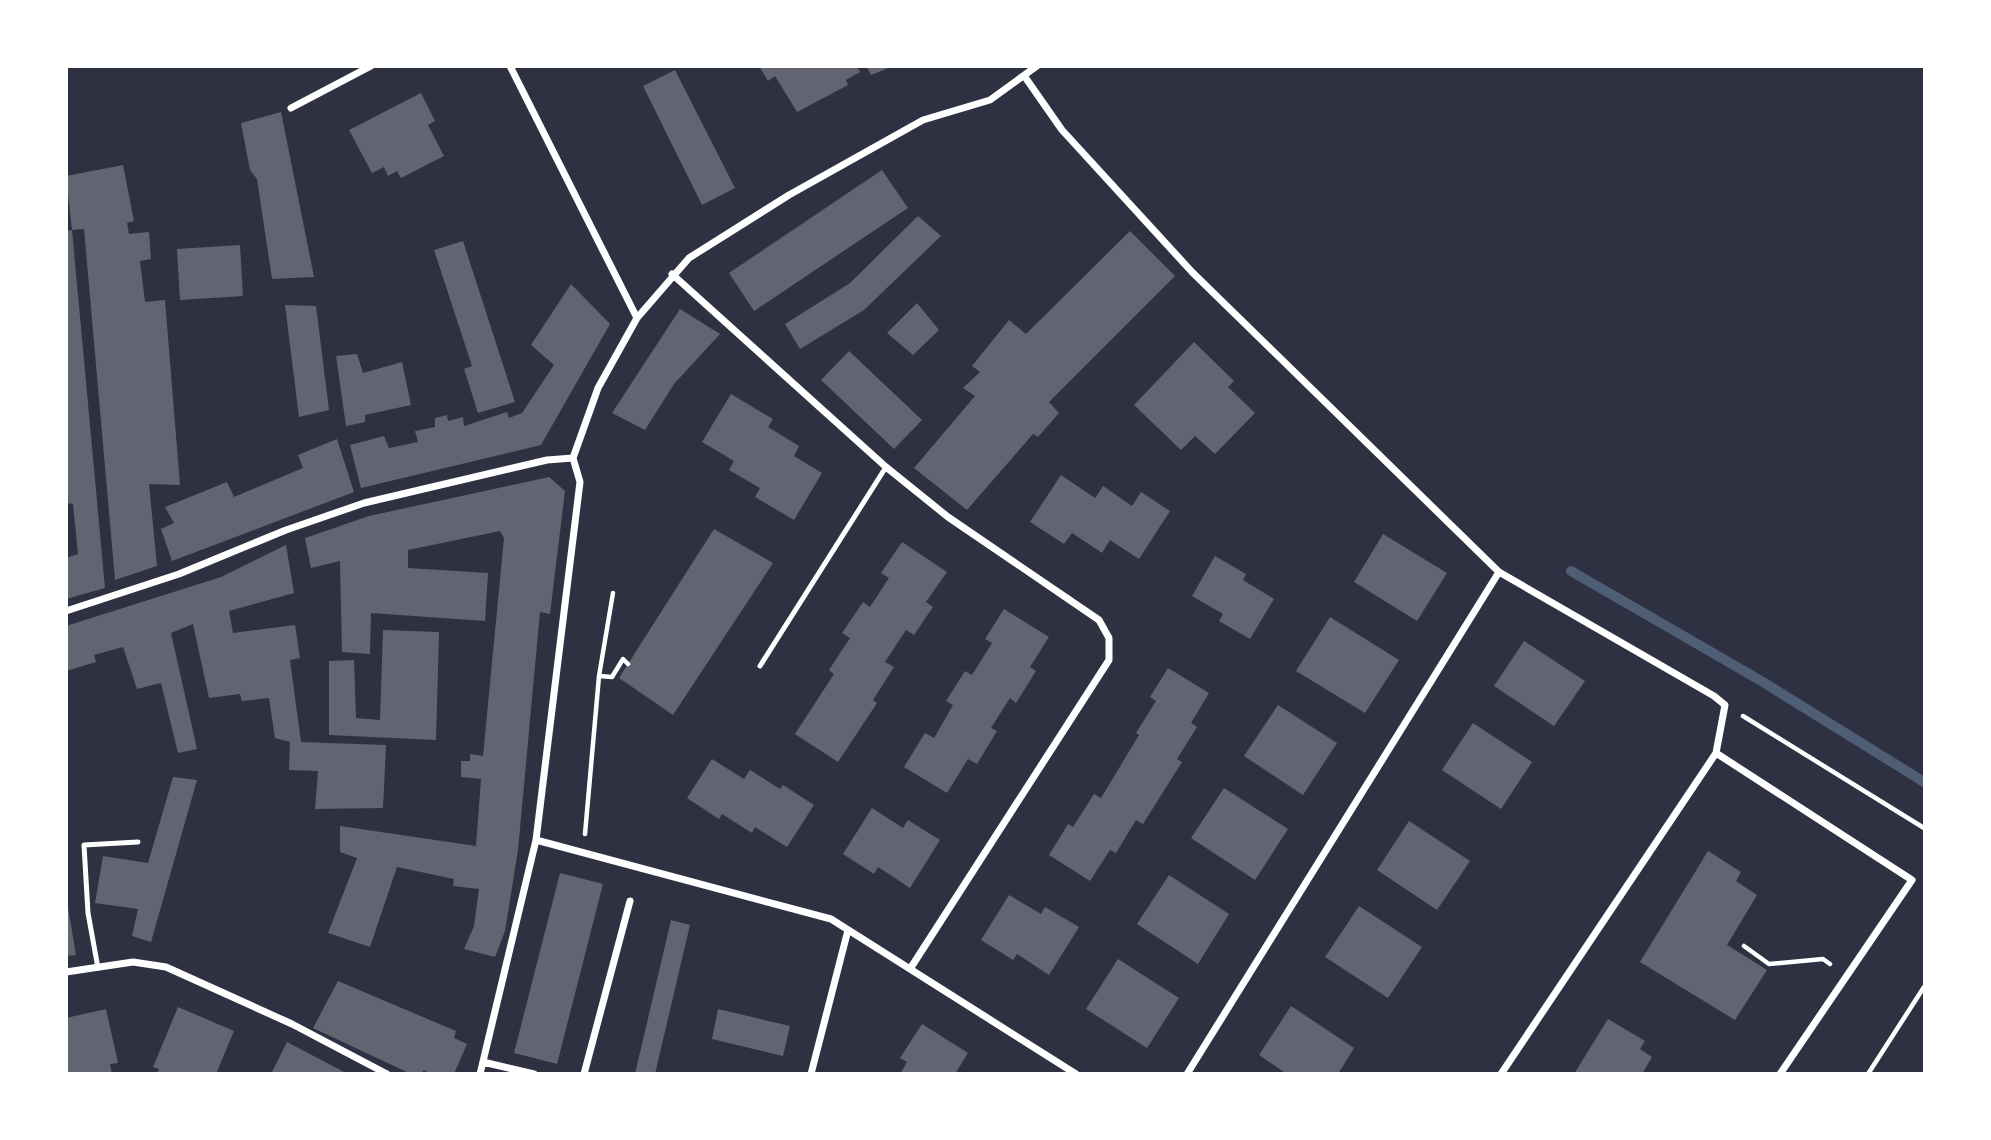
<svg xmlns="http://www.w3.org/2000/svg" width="1991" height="1140" viewBox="0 0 1991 1140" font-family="'Sofia Sans Condensed',sans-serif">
	<rect width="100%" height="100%" fill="#2d3142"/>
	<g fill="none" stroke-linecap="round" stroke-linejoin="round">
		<!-- stream -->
		<path stroke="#4f5d75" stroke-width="10" d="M1571 571 1763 682 1924 782"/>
	</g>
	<!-- building -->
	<path fill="#626471" d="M759 66H857L860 72 846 80 848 85 797 112 775 76 768 81Z
		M867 67H891L871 75Z
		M675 70 735 188 702 205 643 86Z
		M421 93 435 121 428 125 444 156 401 178 397 171 388 176 384 167 372 173 349 130Z
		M281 112 314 277 272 279 257 179 250 170 241 123Z
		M123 165 134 221 127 223 129 234 149 232 151 259 140 261 145 302 165 300 180 485 149 484 157 566 115 580 84 229 72 230 66 176Z
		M882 170 908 208 754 311 729 273Z
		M918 216 941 236 864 310 800 349 785 324 850 283Z
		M72 230 105 588 66 599V558L78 554 73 504 66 503V231Z
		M1130 231 1175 276 1049 402 1059 413 1038 437 1033 434 967 510 914 468 975 396 963 388 980 372 972 366 1009 320 1026 334Z
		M463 241 515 402 478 413 464 369 472 366 434 250Z
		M240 245 243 296 180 300 177 249Z
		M571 284 610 324 541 445 361 488 350 445 384 436 389 448 418 442 415 431 435 427V418L447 415 448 421 463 417 464 426 507 412 509 418 522 413 554 365 531 345Z
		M917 303 939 330 913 355 887 333Z
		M285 305 316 306 329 410 299 417Z
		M680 309 720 334 674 384 645 430 612 413Z
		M1194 342 1234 381 1228 387 1255 413 1215 454 1195 436 1181 450 1134 405Z
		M849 351 922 420 894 449 821 380Z
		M357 354 363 373 402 362 411 405 365 415V422L346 426 336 356Z
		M731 394 773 419 768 427 799 446 794 456 822 473 794 520 755 497 760 488 729 470 734 461 702 442Z
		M337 439 354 492 172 561 161 529 174 523 165 507 227 482 234 497 303 468 298 455Z
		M1061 475 1095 498 1103 486 1132 506 1141 492 1170 511 1139 559 1110 540 1102 553 1072 533 1064 544 1030 522Z
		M549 477 565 491 550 614 540 612 518 850 505 931 495 957 464 949 474 926 479 889 453 886 454 879 397 867 370 947 328 933 357 858 340 852V826L476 846 481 779 461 777V761H470V754L483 756 504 538 500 531 408 550V568L488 573 485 621 371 613 370 654 342 652 340 561 311 568 305 538 369 516Z
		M714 529 773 563 673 715 619 678Z
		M1383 534 1447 573 1417 621 1354 582Z
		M902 542 947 572 926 602 933 607 914 635 906 630 885 662 894 667 873 700 877 703 838 762 795 734 834 674 829 670 850 638 842 633 863 602 870 607 889 578 881 573Z
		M286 545 294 593 229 611 233 633 295 625 300 658 290 660 301 742 386 745 383 808 315 809 318 771 289 770 290 742 275 738 269 698 242 701 240 694 209 698 193 624 171 633 197 749 178 753 161 683 137 689 123 647 94 655 96 662 66 671V626L221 577Z
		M1215 556 1246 574 1243 580 1274 599 1250 639 1219 621 1223 614 1192 596Z
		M1004 609 1049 637 1030 667 1036 671 1016 703 1010 698 991 728 997 731 977 764 968 759 947 793 904 767 925 733 934 738 953 705 946 701 965 671 972 675 992 643 985 639Z
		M1330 617 1399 660 1365 713 1296 671Z
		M383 630 439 632 436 740 329 735V661L354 660 356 718 380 720Z
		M1524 641 1585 681 1554 726 1494 686Z
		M1168 668 1209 693 1191 723 1197 727 1177 759 1182 762 1143 824 1136 820 1116 853 1110 850 1090 881 1049 855 1068 824 1073 827 1094 794 1101 798 1139 735 1136 733 1156 701 1150 697Z
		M1278 705 1337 743 1303 795 1244 756Z
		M1473 723 1532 762 1501 809 1442 770Z
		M712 759 744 779 750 770 780 789 783 785 814 805 787 847 755 827 752 833 722 814 719 819 687 798Z
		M173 777 197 780 151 942 132 936 138 909 95 903 103 856 148 863Z
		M1224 788 1288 829 1255 880 1191 838Z
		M872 808 903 828 908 820 940 840 910 888 878 867 874 874 843 854Z
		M1409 821 1470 861 1437 910 1377 870Z
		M1708 851 1741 872 1736 881 1757 895 1727 945 1767 970 1735 1020 1640 962Z
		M560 873 603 884 557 1064 514 1053Z
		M1169 875 1229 914 1198 964 1137 924Z
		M66 895 76 955 66 956Z
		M1009 895 1041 914 1045 907 1079 927 1049 975 1017 954 1013 960 981 940Z
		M1359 906 1422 947 1388 998 1325 957Z
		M671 920 690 925 655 1074H635Z
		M1118 959 1179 998 1147 1048 1086 1009Z
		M338 981 456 1031 454 1038 467 1044 454 1074H430L424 1070 421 1074H411L313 1028Z
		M1291 1006 1354 1048 1338 1074H1287L1259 1055Z
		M178 1007 234 1031 216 1074H157L159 1069 153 1067Z
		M106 1009 118 1063 110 1064 112 1074H66V1018Z
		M718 1009 790 1026 783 1056 712 1039Z
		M1608 1019 1645 1041 1640 1049 1652 1057 1642 1074H1574Z
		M922 1024 968 1053 955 1074H900L907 1062 900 1058Z
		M287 1042 348 1074H271Z"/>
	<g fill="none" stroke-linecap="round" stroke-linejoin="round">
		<!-- path -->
		<path stroke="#fff" stroke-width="4.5" d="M599 676 612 677 623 659 628 664
			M1743 716 1924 828
			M585 834 599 676 613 593
			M1744 946 1769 964 1823 959 1830 964
			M1868 1074 1924 987"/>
		<!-- service -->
		<path stroke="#fff" stroke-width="5" d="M760 666 886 467
			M98 968 88 913 84 845 138 842"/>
		<!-- minor -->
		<path stroke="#fff" stroke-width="7" d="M510 66 637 318
			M1025 77 1062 130 1192 272 1499 572 1714 696 1725 705 1716 753 1912 880 1780 1074
			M291 108 371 66
			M672 274 886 467 948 517 1099 620 1109 638V660L910 969
			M66 611 179 574 286 530 364 503 547 460 573 458
			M536 840 831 919 1076 1074
			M66 972 133 962 166 967 292 1024 387 1074
			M483 1062 534 1074
			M480 1074 536 840 580 482 573 458 598 388 637 318 689 258 789 195 923 120 990 100 1037 66
			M584 1074 630 901
			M811 1074 848 930
			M1187 1074 1499 572
			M1501 1074 1716 753"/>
	</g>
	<!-- border -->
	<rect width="1991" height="1140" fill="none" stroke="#ffffff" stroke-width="136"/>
</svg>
